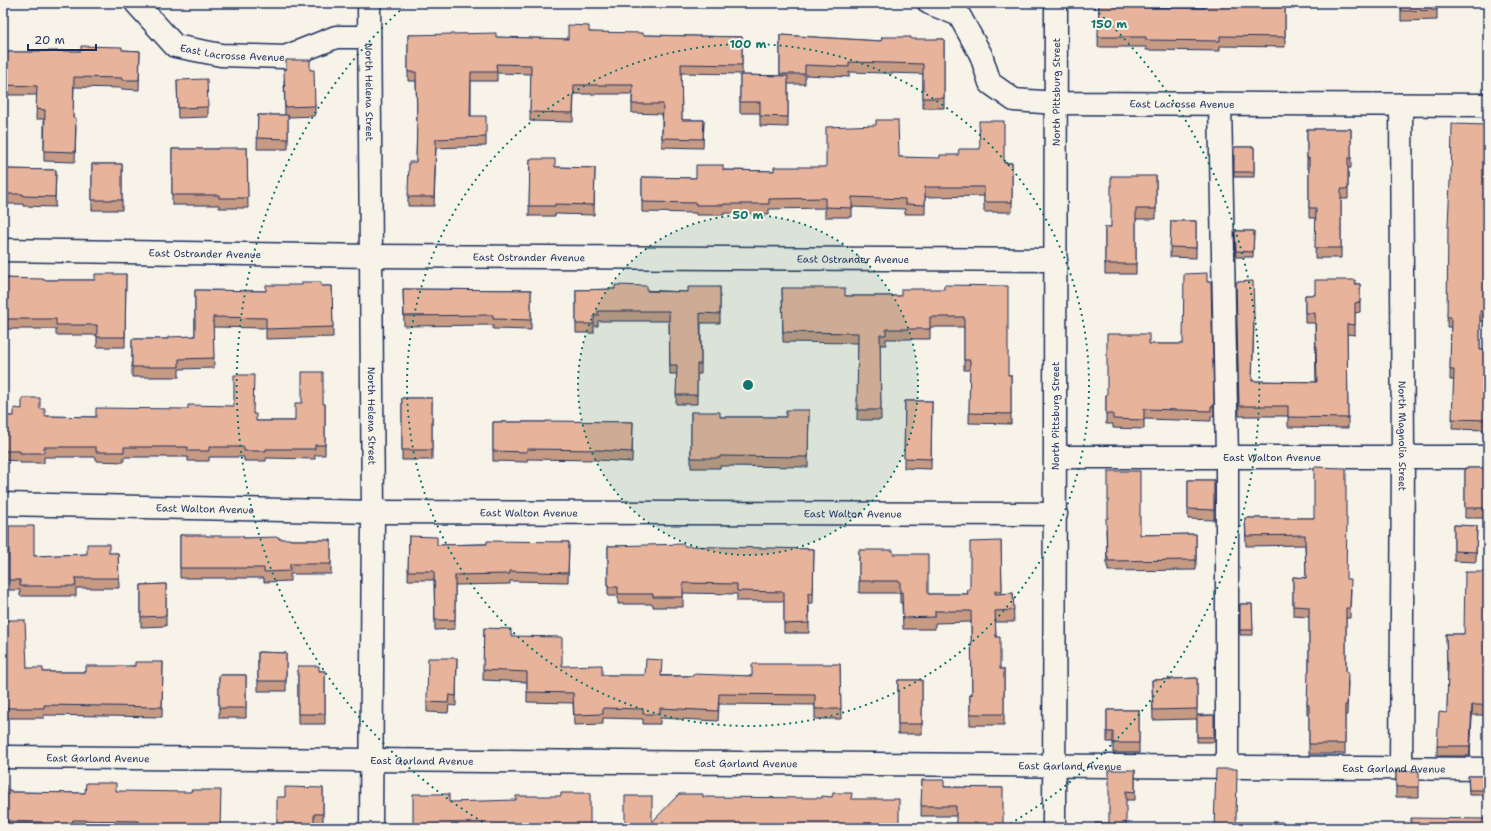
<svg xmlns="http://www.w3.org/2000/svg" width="1491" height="831" viewBox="0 0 1491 831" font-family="'Shantell Sans',sans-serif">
	<rect width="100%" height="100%" fill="#f7f3e8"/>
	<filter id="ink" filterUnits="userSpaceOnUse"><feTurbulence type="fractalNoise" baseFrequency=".025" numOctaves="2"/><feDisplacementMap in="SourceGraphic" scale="8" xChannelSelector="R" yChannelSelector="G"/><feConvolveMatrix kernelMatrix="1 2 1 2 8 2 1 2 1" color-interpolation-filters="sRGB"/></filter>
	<g filter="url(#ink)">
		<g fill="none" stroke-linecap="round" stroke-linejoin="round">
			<defs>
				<g id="minor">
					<path id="s1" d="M136 3 175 46 221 55 285 57 336 37H369"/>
					<path id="s2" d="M369 3 373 512 371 828"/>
					<path id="s3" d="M929 3 959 15 981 55 990 83 1014 100 1056 103 1488 105"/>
					<path d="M1220 104 1227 457V767"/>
					<path id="s4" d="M1401 105 1403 457 1401 768"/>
					<path id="s5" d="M3 250 371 256 1056 260"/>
					<path id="s6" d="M1056 457H1488"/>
					<path id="s7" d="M3 504 373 512 1056 514"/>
					<path id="s8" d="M3 757 1488 769"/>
					<path id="s9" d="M1054 828 1056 3"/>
				</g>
			</defs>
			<!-- minor casing -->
			<use href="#minor" stroke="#1b2f5e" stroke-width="25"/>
			<!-- minor -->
			<use href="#minor" stroke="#f7f3e8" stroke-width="22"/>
		</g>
		<!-- wall -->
		<path fill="#c79a84" stroke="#1b2f5e" d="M219 3H261V5H219Z
			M982 3H1011L982 4Z
			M1099 3 1128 7 1205 8 1257 3H1285V47L1220 46V51L1146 50V47H1098Z
			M1401 3H1448H1437V20L1401 21Z
			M589 32 643 35 742 37V74L681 73 682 120H704L703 148 662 147V114L632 113V94H574L573 122 530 121 531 74 497 73V81H471V116L486 137V146L436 148 434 206H408V197L416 162 417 122 416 81H408V35L568 39Z
			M780 35 881 41 944 39V108H923V74L849 72V77L805 75V84H788V127L760 126V113H740V75L780 76Z
			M122 50 140 51 139 90 122 89V88L74 87 73 117 76 127 75 162 44 161V119H36L37 95H3V52H33Z
			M310 70 315 106V116L288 117V149H257L258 115H285L284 80Z
			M177 80 208 107V117L178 118Z
			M1488 125V264H1487L1486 321H1480V350L1486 381 1488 397V430L1452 429 1454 380H1450L1451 327H1447L1451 181Z
			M1307 129H1351V168H1348V199H1341V258H1315L1316 218H1309V168H1307Z
			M1234 147H1254V177H1234Z
			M247 148 248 208H219V205H172V149H218Z
			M3 153 4 169 56 170 55 207 23 206V204H3Z
			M899 157 1012 163V212H984V196L925 197V214H905V209L852 207V217H825V208L769 209V214L724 213V215H696V213L642 212V177L696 178 723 170 774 171 826 167Z
			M530 159 555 167 595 168 594 215 555 214V216H529Z
			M92 164H122V210H92Z
			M1156 176V219H1136V274H1105V227H1111Z
			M1171 221H1196V258L1170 257Z
			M1235 231H1254L1253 257H1236Z
			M126 274 125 347H97V335H56V329H3V278L43 280H95Z
			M1207 282H1211L1214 416H1211V421L1144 419V429L1113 428V424H1106V395H1107L1149 344H1183Z
			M1236 282 1254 325 1252 381 1316 382 1315 323H1305V295H1315L1355 284H1360V312L1355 313V335L1347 334 1348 428 1288 427V416H1239Z
			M321 286H332L333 337 266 339V328L213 327 214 368 179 369V377H132V339H168L195 336V290L266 291Z
			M720 287V323H701V374H697V404H676L677 374H670L669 321H598V326H594V333H576V290L615 289 688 292Z
			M782 288 845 296H901L944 289 1008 375H1011V424L969 423 970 370H964V327H930V339H886V345H880L881 420H857L858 343 783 342Z
			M403 289 531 290V330L493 329V325L404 326Z
			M402 398H432V460H402Z
			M905 401H932L931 469 904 468Z
			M323 404H325V455H315V459L266 458V461H244V457H209V461H188V457H124V462L96 461V457H44V463H20V461L3 460V416H14L22 409H40L45 416 96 417 254 414 256 421H295Z
			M809 410 808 467 720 466V468H691V412L720 417H786Z
			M493 422H633L632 462 598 460 527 459V462L493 461Z
			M1465 468H1488V518H1465Z
			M1188 480H1214V520L1188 519Z
			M1245 518H1314L1346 579 1351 589 1350 618H1346V672L1348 682 1347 715H1345V754H1309V715H1307V705L1309 671V617L1293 616V577L1306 578 1305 545 1246 546Z
			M1454 525 1477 526 1476 562 1454 561Z
			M9 526 34 556 118 553 119 588H76V596H20V590H9Z
			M1106 529 1140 535 1196 534V570L1108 571V567H1107Z
			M180 535 243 538 279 539 290 540H331V574H290V581L264 582V578H180Z
			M409 536 437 545 569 542 568 582 510 581V584L455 585V629L435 630 434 580H408Z
			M1001 541 1002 594 1013 593 1014 622H995L996 637 1000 669H1004V725H970V695H972L971 622 935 623V629H903L902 603H900V593H859V550L893 554 928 594H968Z
			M608 546 814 549 813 603H809V633H784V601H737V594L683 593V607H653V604H618V596H608Z
			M1488 572V672H1487L1486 715H1472L1470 756H1437V746L1447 713 1448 672H1447L1446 634H1464Z
			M166 584V626L141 627V585Z
			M1240 604H1252L1253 635H1240Z
			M3 620 27 668 43 672H86L163 662 162 717 44 715V718H3Z
			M484 628 511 636 562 666 602 675 693 676H752L840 664 841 719H815V705L719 704 718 721 660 718V724H643V719L603 718V724L574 725 573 703 527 702V682L483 680Z
			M258 652 286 653V691H258Z
			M457 658 456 706 449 705 448 713 427 712V702Z
			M298 666 319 671H325V724H298Z
			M219 675H246V718H219Z
			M1197 678V715H1214V742H1197V719L1153 720 1152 680Z
			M898 680H922V734H898Z
			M1107 710H1139V753H1113V742H1107Z
			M1135 770V800H1126L1109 823Z
			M1396 771 1419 781V797H1396Z
			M1468 776H1488V795H1469Z
			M922 780 944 787 1003 788 956 816H921Z
			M3 785 6 790 11 792 85 793 116 791 220 828H3Z
			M323 788V824H314L285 797Z"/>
		<!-- shaded-wall -->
		<path fill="#a27d6c" stroke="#1b2f5e" d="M1472 705V715L1470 756V746Z"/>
		<!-- building -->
		<path fill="#e7b39a" stroke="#1b2f5e" d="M1099 3H1128V7L1205 8V3H1285V37L1220 36V41L1146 40V37H1098Z
			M1401 3H1437V10L1401 11Z
			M568 25 589 26V32L643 33V35L742 37V65L681 64 682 120H704L703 139 662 138 663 104H632L633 85H574L573 113 530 112 531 65 496 64 497 72H471L470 116H486V137L436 139 434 197H408L409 162H416L417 118 416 72H408V35L496 33V37L568 39Z
			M780 35 881 41 882 37H911V39H944V98H923V64L849 62V67L805 65V74H780Z
			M81 46 122 47V50L140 51 139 80H122V78L74 77 73 117 76 118 75 152 44 151 45 110 36 109 37 86 3 85V52H33V51H81Z
			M286 60H310V70H314L315 106 285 107 284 70H286Z
			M740 75 788 76V117L760 116V102H740Z
			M207 79 208 107 178 108 177 80Z
			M258 115H288V139L257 138Z
			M876 120H898L899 157 940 158V155H958L959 149H980L979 121H1004V163H1012V202H984V187H925V205L905 204V199L852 197V208L825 207V198L769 199V204H724V205H696V203L642 202V177L696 178V165H723V170L774 171V167H826V127L876 125Z
			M1452 124 1488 125V254H1487L1486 311H1480V350H1486V381H1488L1487 396 1488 397V420L1452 419 1454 370H1450L1451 317H1447L1448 225 1450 181H1451Z
			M1307 129H1351V158H1348V189H1341V248H1315L1316 208H1309V158H1307Z
			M1234 147H1254V172H1234Z
			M218 148H247L248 198H219V195H172V149H218Z
			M3 153H4V169L56 170 55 197 23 196V194H3Z
			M530 159H555V167L595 168 594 205 555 204V206H529Z
			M92 164H122V200H92Z
			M1111 176H1156V209H1136V264H1105V227H1111Z
			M1171 221H1196V248L1170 247Z
			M1235 231H1254L1253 252 1236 251Z
			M1207 273V282H1211L1214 406H1211V411L1144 409V420L1113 419V414H1106V395H1107V334H1149V344H1183L1184 274Z
			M95 274H126L125 337H97V325H56V319H3V278L43 279V280H95Z
			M1315 280H1355V284H1360V302L1355 303V325L1347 324 1348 418 1288 417V406H1239L1236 282 1253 281 1254 314 1252 381 1317 382 1315 313H1305V295H1315Z
			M302 282H321V286H332L333 327 266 329V318L213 317 214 358 179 359V367H132V339H168V337L195 336V290L266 291V285H302Z
			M615 285 647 286V291L688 292V287H720V314L700 313 701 364H697V395H676L677 365H670L669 311H598V316H594V324H576V290L615 289Z
			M944 285 1008 286V375H1011V414L969 413 970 360H964V317H930V329H886V335H880L881 410H857L858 333 783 332 782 288H845V296H901V289H944Z
			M403 289 531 290V320L493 319V315L404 316Z
			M302 372H323V404H325V445H315V449H266V451H244V447H209V451H188V447H124V452H96V447H44V453H20V451H3V416H14V408L22 409V398H40V409H45V416L96 417V408L188 409V405L234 406V375H254L253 414H256V421H295V403H302Z
			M402 398H432V450H402Z
			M905 401H932L931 459 904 458Z
			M786 410H809L808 457 720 456V458H691V412H720V417H786Z
			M546 421 633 422 632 452 598 450 527 449V452L493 451V422H546Z
			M1314 467 1346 468V518H1347L1346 579H1351L1350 608H1346V672H1348L1347 705H1345V744H1309V705H1307L1308 671H1309V607L1293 606V577L1306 578 1305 535 1246 536 1245 518H1314Z
			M1465 468H1488V508H1465Z
			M1108 471H1140V535L1196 534V560L1108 561V557H1107L1106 518H1108Z
			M1188 480H1214V510L1188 509Z
			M1454 525 1477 526 1476 552 1454 551Z
			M9 526H34V556L87 554V544H109V553H118L119 578H75L76 586H20V580H9Z
			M180 535H206V536H243V538L279 537V539H290V540H331V564H290V571L264 572V568H180Z
			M409 536 437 537V545L487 544V541L569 542 568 573 510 571V574L455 575V620H435L434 571H408Z
			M1001 541 1002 591H995V594L1013 593 1014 610 995 611 996 637H1000V669H1004V714H970V695H972L971 611H935V617L903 618 902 592H900V581H859V550H893V554H928V594H968L967 590H970V542Z
			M684 544V546L719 547 814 549 813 594 808 593 809 623 784 624V592L737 591V584L683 583V597H653V594H618V587H608V546Z
			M1465 572H1488V662H1487L1486 705H1472L1470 746H1437L1439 712 1447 713 1448 662H1447L1446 634H1464Z
			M166 584V616L141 617V585Z
			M1240 604H1252L1253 630H1240Z
			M3 620H25L27 668H43V672H86V666H135V662H163L162 707 44 705V708H3Z
			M484 628 511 629V636L562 637V666L602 665V675H645L646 659 662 660 661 676H693V674L752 676V664H840L841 709H815V695L719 694 718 711 660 708V714H643V709L603 708V714L574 715 573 693 527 692V672L483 670Z
			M258 652 286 653V681H258Z
			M428 658H457L456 696 449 695 448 703 427 702Z
			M298 666H319V671H325V714H298Z
			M219 675H246V708H219Z
			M1197 678V709L1153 710 1152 680Z
			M898 680H922V724H898Z
			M1107 710H1139V743H1113V732H1107Z
			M1214 715V737H1197V716Z
			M1216 769H1237L1236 822H1282V828H1214Z
			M1109 770H1135V792L1126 791V828H1095V823H1109Z
			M1396 771H1419V787H1396Z
			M1468 776H1488V790H1469Z
			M922 780H944V787L1003 788V828H956V806H921Z
			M86 783H116V791L191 792V790H221L220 828H190V825L139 824V821L73 820V822H71V828H42V822L3 821V785H6V790H11V792L85 793Z
			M285 787 323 788V814H314V828H277V797H285Z
			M561 793H590V828H413V794H449V802L516 800V796H561Z
			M833 793H852L851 799H899V828H625V796H652V822L679 794H703V797L822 798V796L832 797Z
			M1411 818 1485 819V822H1488V828H1411Z"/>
	</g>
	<!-- distance rings -->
	<circle cx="748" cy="385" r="170" fill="#0f766e" fill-opacity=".12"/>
	<g fill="none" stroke="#0f766e" stroke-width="2" stroke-dasharray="2 4">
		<circle cx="748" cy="385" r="170"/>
		<circle cx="748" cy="385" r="341"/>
		<path d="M493 828A511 511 0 0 1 406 5M1090 5A511 511 0 0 1 1003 828"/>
	</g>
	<g text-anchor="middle" stroke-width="4" stroke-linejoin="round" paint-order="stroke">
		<!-- street labels -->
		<g font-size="10" fill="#1b2f5e" stroke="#f7f3e8">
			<text dy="4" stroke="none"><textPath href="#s1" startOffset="116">East Lacrosse Avenue</textPath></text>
			<text dy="4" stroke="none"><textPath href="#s2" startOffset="89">North Helena Street</textPath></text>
			<text dy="4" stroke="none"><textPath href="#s9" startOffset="736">North Pittsburg Street</textPath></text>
			<text dy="4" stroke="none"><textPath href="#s3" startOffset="305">East Lacrosse Avenue</textPath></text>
			<text dy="4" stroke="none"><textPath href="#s5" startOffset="202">East Ostrander Avenue</textPath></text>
			<text dy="4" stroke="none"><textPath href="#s5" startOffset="526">East Ostrander Avenue</textPath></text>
			<text dy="4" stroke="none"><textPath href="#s5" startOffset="850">East Ostrander Avenue</textPath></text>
			<text dy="4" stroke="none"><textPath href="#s2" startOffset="413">North Helena Street</textPath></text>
			<text dy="4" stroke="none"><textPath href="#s9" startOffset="412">North Pittsburg Street</textPath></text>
			<text dy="4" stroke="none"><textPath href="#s4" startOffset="331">North Magnolia Street</textPath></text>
			<text dy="4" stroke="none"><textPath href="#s6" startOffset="216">East Walton Avenue</textPath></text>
			<text dy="4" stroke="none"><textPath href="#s7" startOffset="202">East Walton Avenue</textPath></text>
			<text dy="4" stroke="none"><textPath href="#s7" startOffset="526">East Walton Avenue</textPath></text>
			<text dy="4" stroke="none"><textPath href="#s7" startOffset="850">East Walton Avenue</textPath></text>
			<text dy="4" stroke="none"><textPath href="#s8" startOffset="95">East Garland Avenue</textPath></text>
			<text dy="4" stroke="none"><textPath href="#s8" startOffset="419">East Garland Avenue</textPath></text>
			<text dy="4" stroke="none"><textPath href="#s8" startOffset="743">East Garland Avenue</textPath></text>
			<text dy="4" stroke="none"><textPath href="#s8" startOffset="1067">East Garland Avenue</textPath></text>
			<text dy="4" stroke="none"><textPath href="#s8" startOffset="1391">East Garland Avenue</textPath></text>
		</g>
	</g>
	<circle cx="748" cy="385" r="6" fill="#0f766e" stroke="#f7f3e8" stroke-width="2"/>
	<g font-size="12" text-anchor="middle" font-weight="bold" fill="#0f766e" stroke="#f7f3e8" stroke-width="4" stroke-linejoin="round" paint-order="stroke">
		<text x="1109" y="28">150 m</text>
		<text x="748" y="48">100 m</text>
		<text x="748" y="219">50 m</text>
	</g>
	<!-- margin -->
	<rect width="1491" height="831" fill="none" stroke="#f7f3e8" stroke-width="16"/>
	<rect x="8" y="8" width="1475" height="815" fill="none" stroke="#1b2f5e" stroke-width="1.5" filter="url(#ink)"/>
	<!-- scale -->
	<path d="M28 44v6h68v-6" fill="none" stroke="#1b2f5e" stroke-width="2"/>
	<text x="34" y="44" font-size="12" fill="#1b2f5e" stroke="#f7f3e8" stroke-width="3" paint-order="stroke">20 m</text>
</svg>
